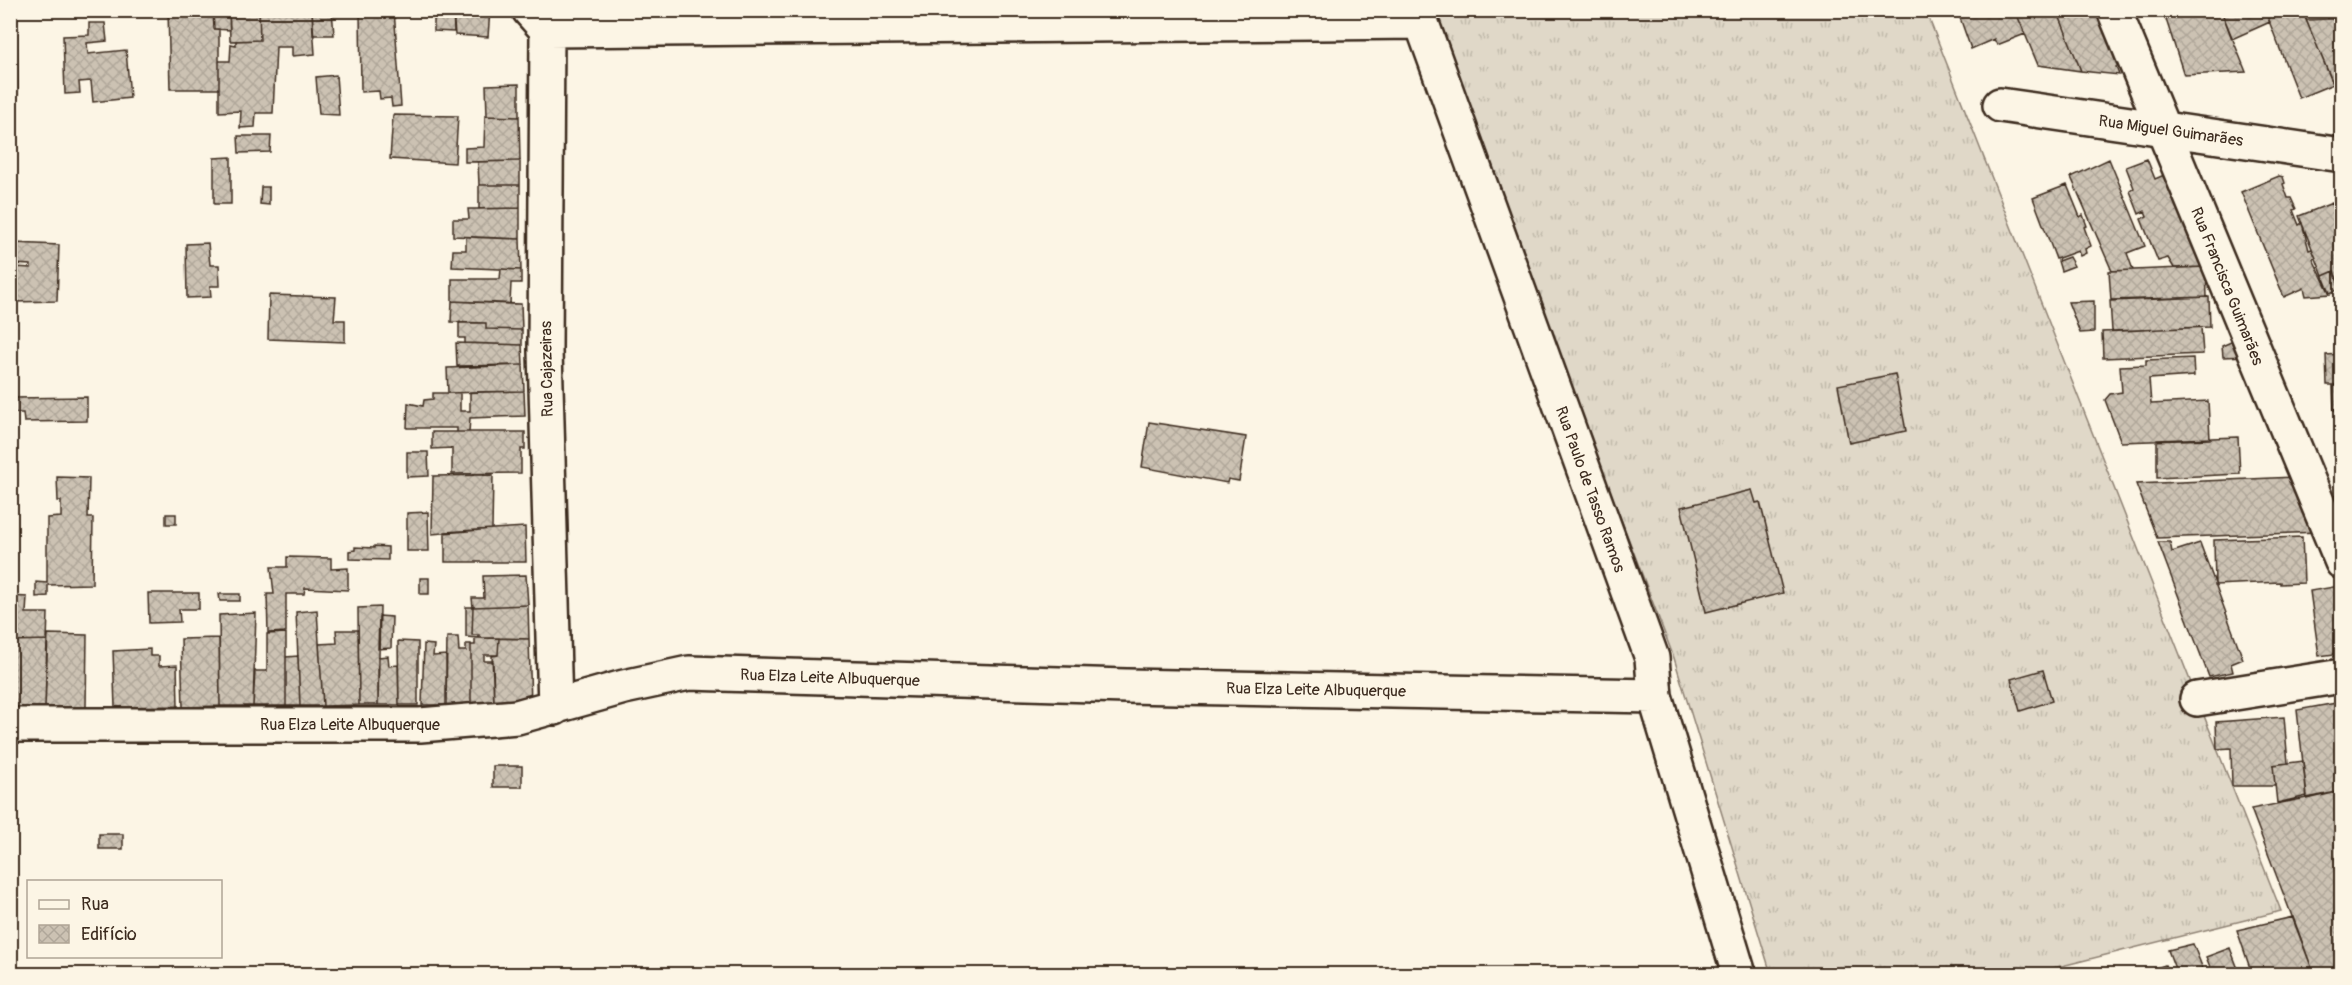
<svg xmlns="http://www.w3.org/2000/svg" width="2352" height="985" viewBox="0 0 2352 985" font-family="Pangolin,sans-serif">
	<defs>
		<pattern id="grass-tufts" width="24" height="20" patternUnits="userSpaceOnUse" patternTransform="scale(1.5)"><rect width="24" height="20" fill="#e0d8c8"/><path d="M3 7l-1-3M5 7V3M7 7l1-3M15 17l-1-3M17 17v-4M19 17l1-3" fill="none" stroke="#c1baab"/></pattern>
		<pattern id="building-cross-hatch" width="8" height="8" patternUnits="userSpaceOnUse" patternTransform="scale(1.5)"><rect width="8" height="8" fill="#ccc2b3"/><path d="M0 0l8 8M0 8l8-8" fill="none" stroke="#b0a79a"/></pattern>
	</defs>
	<rect width="100%" height="100%" fill="#fcf5e5"/>
	<filter id="ink" filterUnits="userSpaceOnUse"><feTurbulence type="fractalNoise" baseFrequency=".0167" numOctaves="2"/><feDisplacementMap in="SourceGraphic" scale="12" xChannelSelector="R" yChannelSelector="G"/><feConvolveMatrix kernelMatrix="1 2 1 2 8 2 1 2 1" color-interpolation-filters="sRGB"/></filter>
	<g filter="url(#ink)">
		<!-- grass -->
		<path fill="url(#grass-tufts)" stroke="#8e8173" stroke-width="1.5" d="M1427 11H1926L2281 911 2030 974H1771L1674 658Z"/>
		<!-- building -->
		<path fill="url(#building-cross-hatch)" stroke="#3b2a1e" stroke-width="1.5" d="M168 10H213L214 29H219V89H170Z
			M213 10H229L230 30 214 29Z
			M229 10H259L260 40 230 41Z
			M259 10H312L315 54 292 56V47H276L273 113H256L255 127 240 128 241 111 219 112V61H230L231 44 236 45V41L260 40Z
			M312 10H332L334 35H313Z
			M360 10H394L401 106 392 107 391 98 380 99 379 91 361 92Z
			M434 10H453L454 32 434 31Z
			M453 10H490L488 37 455 35Z
			M1960 10H2015L2025 34 1997 45 1994 39 1971 49 1959 15Z
			M2015 10H2057L2081 71 2038 65Z
			M2057 10H2104L2125 63 2116 67 2119 75 2081 71Z
			M2163 10H2221L2246 72 2184 75Z
			M2221 10H2265L2270 22 2232 39Z
			M2281 10H2302L2333 84 2299 98 2267 16Z
			M2327 10H2342V19H2328Z
			M2328 19H2342V104L2306 20Z
			M10 22H17L18 116H10Z
			M89 23H105L107 41 87 43 88 54 126 50 130 98 93 102 91 81 79 82 80 93 65 94 63 36 89 35Z
			M336 75 339 115 319 114 316 77Z
			M519 84V117L487 116 486 85Z
			M393 115 458 116 455 163 390 159Z
			M485 116 519 117 520 161 465 162V148L484 147Z
			M238 136H271L270 152 239 153Z
			M231 157V204H214V158Z
			M2109 159 2145 246 2127 253 2133 270 2112 271 2071 177Z
			M2147 159 2155 179 2171 172 2203 267 2174 268 2168 258 2158 261 2141 219 2147 216 2145 211 2139 214 2130 191 2134 188 2126 167Z
			M520 161V185H479L478 162Z
			M2279 176 2283 177 2285 183 2283 184 2288 198H2291L2296 209 2293 210 2299 225 2302 223 2309 250 2312 249 2316 258 2313 259 2330 294 2306 296 2304 288 2284 297 2241 192Z
			M479 185H520V208L479 209Z
			M2067 185 2080 217 2083 215 2087 226 2084 227 2091 246 2085 249 2086 253 2080 256 2078 251 2056 259 2033 198Z
			M261 187H269V205L260 204Z
			M2332 203 2342 226 2339 230 2342 237V283L2339 284 2334 271 2323 276 2299 216Z
			M520 208V239L453 236V219H469L468 209Z
			M466 237 520 239 521 270 452 267 453 250H466Z
			M14 243 59 245 57 301 13 302 14 267 31 268V265L14 264Z
			M208 243 210 265H219L220 286H210L211 297 187 298 186 244Z
			M2069 257 2074 266 2061 271 2058 261Z
			M2206 267 2207 297 2111 300 2109 271Z
			M501 269 521 270V283H511L510 304 452 301V279H500Z
			M2334 271 2340 289 2330 293 2323 276Z
			M269 295 336 297 334 320H345V342L268 339Z
			M2209 297 2210 327 2112 331 2110 301Z
			M452 301 521 304 522 330 486 329V323L451 322Z
			M2094 301V332L2080 333 2068 302Z
			M459 323H486V329L522 330V345L465 343V338H459Z
			M2201 327 2203 354 2103 358 2102 332Z
			M2240 338 2247 356 2223 357 2222 346Z
			M456 343 522 345 523 365 457 366Z
			M2342 354V385H2327L2326 355Z
			M2193 358 2194 376 2149 379 2151 404 2208 401 2210 439 2121 442 2105 400 2110 394 2122 392 2120 366 2146 365V360Z
			M523 365 524 391 448 393 447 368Z
			M1895 374 1906 431 1849 443 1838 385Z
			M2333 385H2342V410H2334Z
			M524 391 525 416 470 418 469 432H457V428H407L408 403 423 406 424 400 433 399V393H460V411H470V392Z
			M87 397V421L24 422 23 413H15L14 398Z
			M1149 422 1246 437 1239 481 1228 479 1227 483 1142 467Z
			M432 432H525V449H521V473L452 474V448L432 449Z
			M2238 437 2240 474 2157 478V440Z
			M407 452H428L429 476 407 477Z
			M493 475 492 529 432 534 433 476Z
			M57 477 89 478 88 518H93L92 584 48 585V596L36 597V582L47 583V518L61 517V501H58Z
			M2296 477 2319 532 2157 538 2136 484Z
			M1752 490 1756 503 1760 502 1783 593 1706 612 1681 507Z
			M428 512 429 551H407V513Z
			M166 514H176V524H166Z
			M525 527 526 562H445V532Z
			M2302 537 2304 583 2280 584V582L2215 585 2214 540Z
			M2158 542H2170L2172 552 2200 543 2243 659 2231 664 2233 672 2209 677Z
			M374 546 388 547V560L349 559V551L355 550V547L374 548Z
			M287 557 331 558V569L348 568V590L305 588 304 594H286V632L268 633 267 594H274L271 567H287Z
			M526 575 528 605 473 607 472 598H484L483 576Z
			M420 578H429V594H420Z
			M2339 586 2342 601V653L2319 656 2310 591Z
			M148 593H199V609H179L180 622 149 623Z
			M219 594H240V601H220Z
			M10 596 27 597 26 613H48L47 640 10 641Z
			M528 605 529 639 479 638V635H472L473 607Z
			M380 607 378 705H359L358 608Z
			M466 607H473L472 635H479V638L466 637Z
			M317 610 323 706H300L296 612Z
			M256 613 253 706H220L219 615Z
			M379 616 392 617 391 648 378 649Z
			M336 630H358L359 705 323 706 319 644 337 643Z
			M286 633V706H253L255 671H267V634Z
			M48 634 87 635 86 707H45Z
			M447 637H458L459 651H466V644H471V705H446Z
			M219 638 220 706 183 707 181 639Z
			M475 638H499L498 655H484V661H493L494 704 471 705V645H475Z
			M499 638 529 639 531 705 494 704 492 656 498 655Z
			M47 640 45 707H10V641Z
			M398 641 418 642V705H399Z
			M424 644 434 645 433 656 446 655V705H422Z
			M150 649V656H159V666L177 665 178 706 115 707 113 651Z
			M298 656 300 706H286V657Z
			M388 656 389 666 398 665 399 705H378V657Z
			M2043 670 2052 701 2020 711 2011 679Z
			M2342 702V791L2307 799 2297 710Z
			M2284 717 2288 763 2273 765 2275 786H2232L2231 748 2217 749 2216 722Z
			M2303 761 2307 796 2277 803 2273 765Z
			M493 766H522V787H493Z
			M2342 791V974H2314L2251 809Z
			M99 834H123V849H99Z
			M2293 917 2314 974H2252L2237 930Z
			M2193 944 2205 974H2177L2168 950Z
			M2230 948 2240 974H2213L2206 957Z
			M2165 965 2169 974H2140Z"/>
		<g fill="none" stroke-linecap="round" stroke-linejoin="round">
			<defs>
				<path id="street" d="M529 10 547 30 1421 22
					M1417 10 1652 658 1655 696 1739 974
					M2114 10 2342 562
					M547 30 545 351 555 708
					M2000 105 2342 155
					M2197 699 2342 676
					M10 725H420L517 717 624 687 689 673 1126 686 1655 696"/>
			</defs>
			<!-- street casing -->
			<use href="#street" stroke="#3b2a1e" stroke-width="38"/>
			<!-- street -->
			<use href="#street" stroke="#fcf5e5" stroke-width="33"/>
		</g>
	</g>
	<g text-anchor="middle" stroke-width="6" stroke-linejoin="round" paint-order="stroke">
		<!-- street labels -->
		<g font-size="16" fill="#3b2a1e" stroke="#fcf5e5">
			<text transform="translate(2171 130) rotate(8)" y="6">Rua Miguel Guimarães</text>
			<text transform="translate(2228 286) rotate(68)" y="6">Rua Francisca Guimarães</text>
			<text transform="translate(546 369) rotate(-91)" y="6">Rua Cajazeiras</text>
			<text transform="translate(1591 489) rotate(70)" y="6">Rua Paulo de Tasso Ramos</text>
			<text transform="translate(830 677) rotate(2)" y="6">Rua Elza Leite Albuquerque</text>
			<text transform="translate(1316 689) rotate(1)" y="6">Rua Elza Leite Albuquerque</text>
			<text x="350" y="730">Rua Elza Leite Albuquerque</text>
		</g>
	</g>
	<!-- margin -->
	<rect width="2352" height="985" fill="none" stroke="#fcf5e5" stroke-width="36"/>
	<rect x="18" y="18" width="2316" height="949" fill="none" stroke="#3b2a1e" stroke-width="2" filter="url(#ink)"/>
	<!-- legend -->
	<rect x="27" y="880" width="195" height="78" fill="#fcf5e5" stroke="#afa495" stroke-width="1.5"/>
	<rect x="39" y="900" width="30" height="9" fill="#fcf5e5" stroke="#afa495" stroke-width="1.5"/>
	<text x="81" y="910" font-size="18" fill="#3b2a1e">Rua</text>
	<rect x="39" y="925" width="30" height="18" fill="url(#building-cross-hatch)" stroke="#afa495" stroke-width="1.5"/>
	<text x="81" y="940" font-size="18" fill="#3b2a1e">Edifício</text>
</svg>
